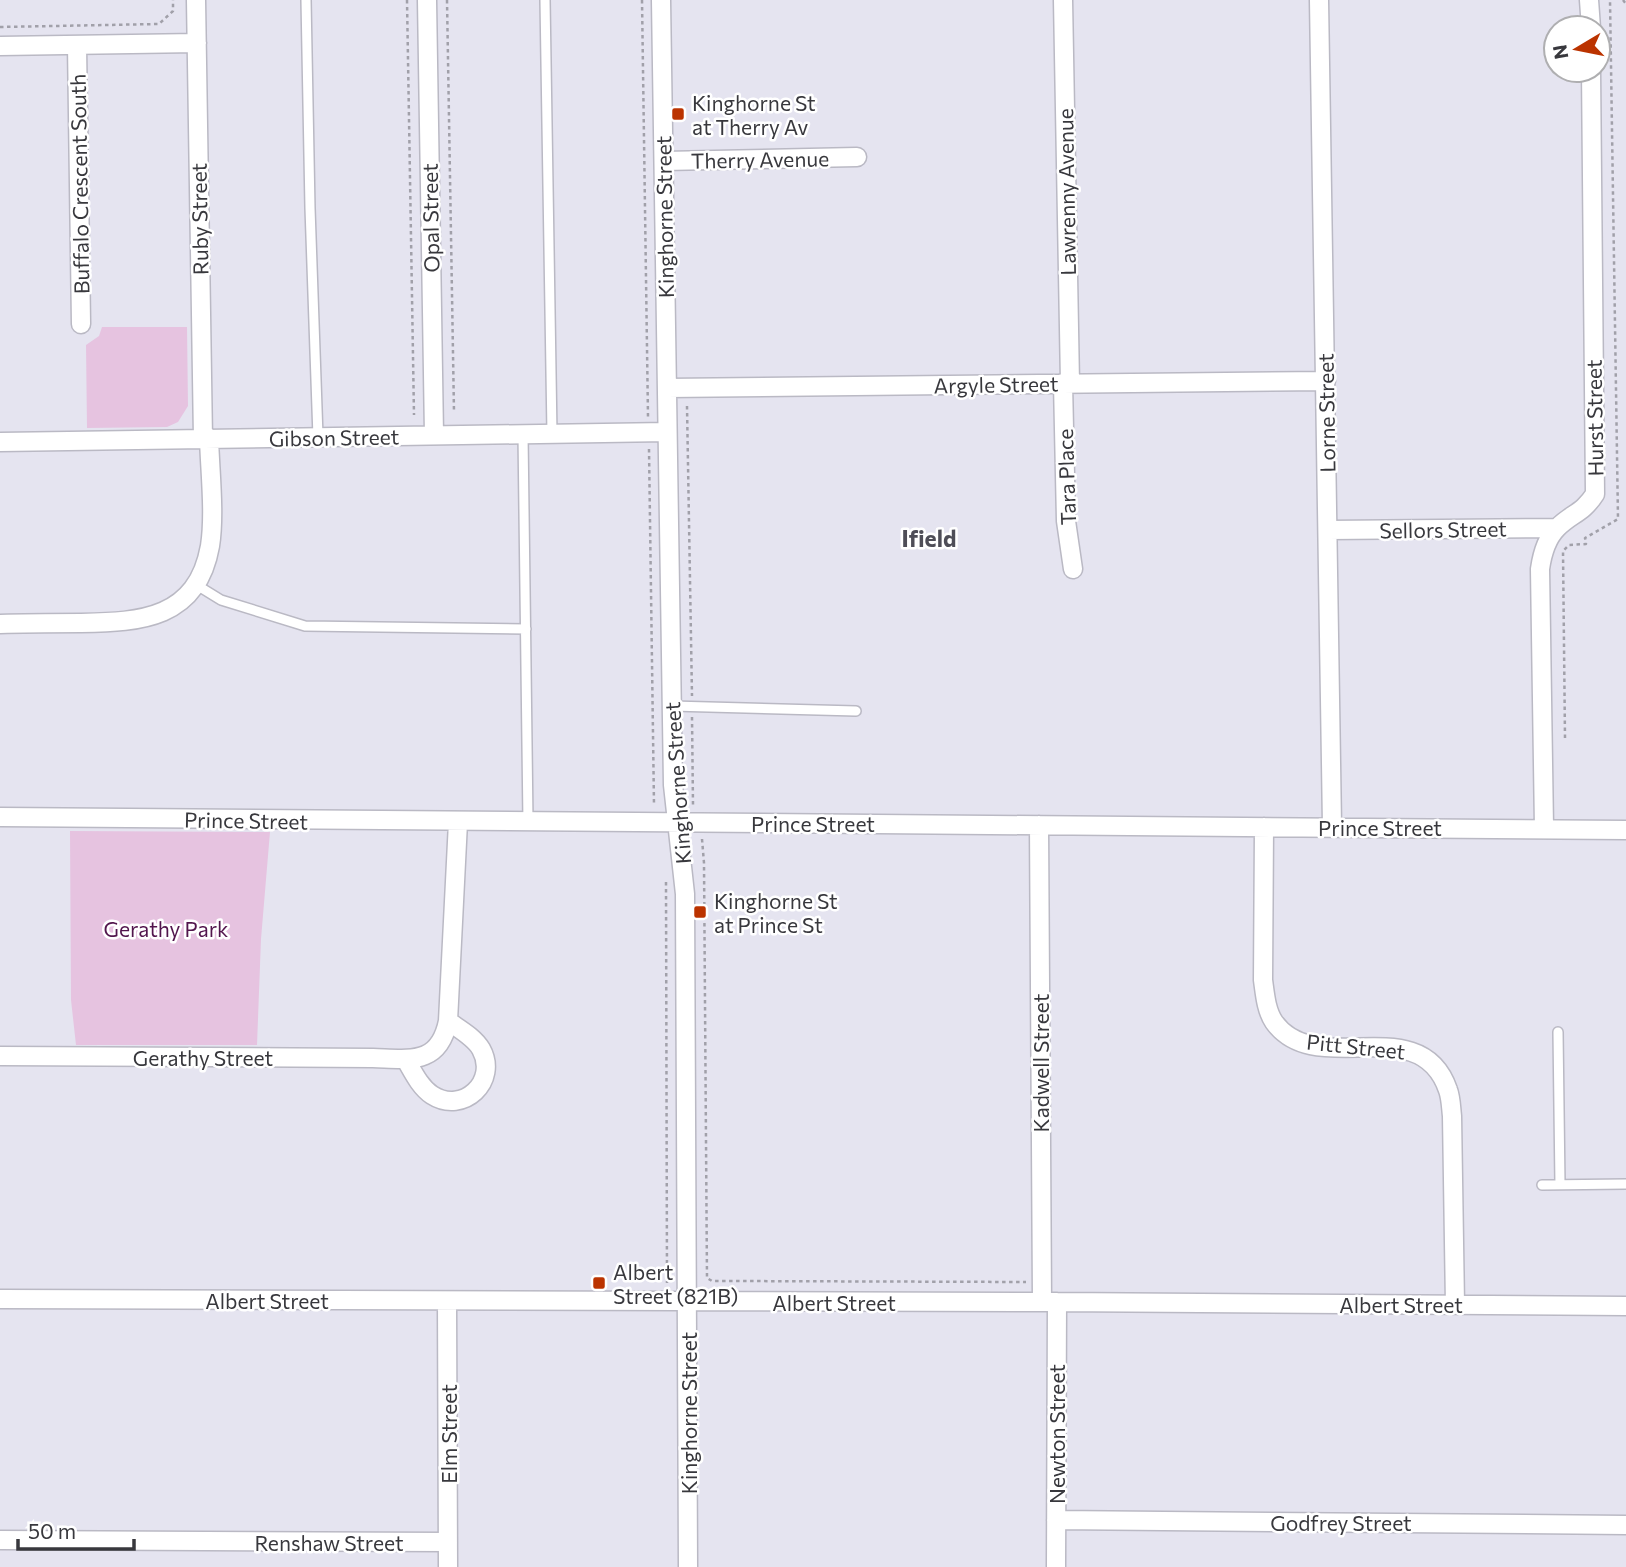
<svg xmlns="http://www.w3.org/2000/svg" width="1626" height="1567" font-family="Commissioner,sans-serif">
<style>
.green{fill:#e6c3e0}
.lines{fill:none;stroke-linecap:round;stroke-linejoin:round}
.lane-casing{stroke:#bab9c4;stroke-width:12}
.street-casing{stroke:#bab9c4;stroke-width:21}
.path{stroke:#a1a0a9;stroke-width:2.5;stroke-dasharray:3.5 3.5;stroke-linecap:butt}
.lane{stroke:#fff;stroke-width:9}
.street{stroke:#fff;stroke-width:18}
.poi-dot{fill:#b30;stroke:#fff;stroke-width:2.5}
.labels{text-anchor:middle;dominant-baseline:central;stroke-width:5;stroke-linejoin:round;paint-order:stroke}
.poi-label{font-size:21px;fill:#38383d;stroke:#fff;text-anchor:start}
.street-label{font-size:21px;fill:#38383d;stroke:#fff}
.park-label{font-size:21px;fill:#52154d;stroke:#fff}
.neighbourhood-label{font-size:23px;font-weight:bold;fill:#4e4d57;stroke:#fff}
</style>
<rect width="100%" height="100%" fill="#e5e4f0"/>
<!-- green -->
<path class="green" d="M 102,327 L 187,327 L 188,406 L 178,422 L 167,427 L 87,428 L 86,345 L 99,336 Z
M 70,831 L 270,832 L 261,939 L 257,1045 L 76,1045 L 71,1000 Z"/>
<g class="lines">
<defs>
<path id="lane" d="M 306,0 L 310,208 L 318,437
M 545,0 L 552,434
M 523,434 L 528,822
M 195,584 L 221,600 L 305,626 L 526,629
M 672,706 L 856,711
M 1558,1032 L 1560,1185
M 1542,1185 L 1626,1184"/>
<path id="street" d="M 196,0 L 203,439
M 427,0 L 434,435
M 661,0 L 673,785 L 685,894 L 688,1567
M 1063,0 L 1070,383
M 1319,0 L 1332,826
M 1589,0 L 1591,28
M 77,45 L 81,324
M 0,46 L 197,43
M 664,161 L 857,157
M 1063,383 L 1066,521 L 1073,569
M 667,388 L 1326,381
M 0,442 L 667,432
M 1328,530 L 1557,528
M 0,624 C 27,623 54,623 81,623 C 141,622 197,619 210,546 C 215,514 210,472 209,438
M 0,817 L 1626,830
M 1039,825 L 1042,1302
M 1264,827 L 1263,980 C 1265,994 1266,1010 1274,1022 C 1316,1081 1420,1008 1448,1090 C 1451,1098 1451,1108 1452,1116 L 1455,1305
M 1544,828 L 1540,569 C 1542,555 1547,538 1557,528 C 1572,513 1582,514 1595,494 L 1591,70
M 0,1056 L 373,1058 C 409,1059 439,1066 448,1021 L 458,822
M 406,1060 C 413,1072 420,1087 432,1095 C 463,1115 499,1081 481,1049 C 474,1037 459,1029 448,1021
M 0,1299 L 1057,1302 L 1626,1306
M 447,1301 L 448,1567
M 1056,1520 L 1626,1525
M 0,1540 L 448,1542
M 1056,1567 L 1057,1302"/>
</defs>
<!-- lane casing -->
<use href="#lane" class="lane-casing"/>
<!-- street casing -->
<use href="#street" class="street-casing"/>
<!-- path -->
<path class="path" d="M 407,0 L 414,415
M 447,0 L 454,412
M 642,0 L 648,417
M 1623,0 L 1626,4
M 0,27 L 159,24 L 173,11 L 173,0
M 687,406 L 692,696
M 649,449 L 654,805
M 692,717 L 693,805
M 1565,738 L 1563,551 L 1569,545 L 1586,544 L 1585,538 L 1618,519 L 1610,0
M 702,839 L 704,863 L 707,1278 L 712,1281 L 729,1281 L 1026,1282
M 666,882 L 667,1283"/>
<!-- lane -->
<use href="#lane" class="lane"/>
<!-- street -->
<use href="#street" class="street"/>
</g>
<!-- markers -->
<g class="poi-dot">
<rect x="671" y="107" width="14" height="14" rx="3.5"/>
<rect x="693" y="905" width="14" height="14" rx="3.5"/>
<rect x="592" y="1276" width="14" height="14" rx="3.5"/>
</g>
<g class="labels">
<!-- poi labels -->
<g class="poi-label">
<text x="692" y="102">Kinghorne St<tspan x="692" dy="24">at Therry Av</tspan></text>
<text x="714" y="900">Kinghorne St<tspan x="714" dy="24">at Prince St</tspan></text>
<text x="613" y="1271">Albert<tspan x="613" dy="24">Street (821B)</tspan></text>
</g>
<!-- street labels -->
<g class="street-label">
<text transform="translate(760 159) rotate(-1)">Therry Avenue</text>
<text transform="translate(79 184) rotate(-91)">Buffalo Crescent South</text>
<text transform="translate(1066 192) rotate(-91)">Lawrenny Avenue</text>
<text transform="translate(664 217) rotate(-91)">Kinghorne Street</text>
<text transform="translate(430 218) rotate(-91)">Opal Street</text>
<text transform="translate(199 219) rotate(-91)">Ruby Street</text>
<text transform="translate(996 384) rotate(-1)">Argyle Street</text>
<text transform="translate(1326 413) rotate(-91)">Lorne Street</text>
<text transform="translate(1594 418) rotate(-91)">Hurst Street</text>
<text transform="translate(334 437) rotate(-1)">Gibson Street</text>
<text transform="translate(1066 477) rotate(-92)">Tara Place</text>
<text transform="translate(1443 529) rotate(-1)">Sellors Street</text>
<text transform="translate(677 783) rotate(-94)">Kinghorne Street</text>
<text transform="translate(246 820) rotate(1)">Prince Street</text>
<text x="813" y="823">Prince Street</text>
<text x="1380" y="827">Prince Street</text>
<text transform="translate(1356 1046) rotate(6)">Pitt Street</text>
<text x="203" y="1057">Gerathy Street</text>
<text transform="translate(1040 1063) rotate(-90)">Kadwell Street</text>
<text x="267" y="1300">Albert Street</text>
<text x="834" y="1302">Albert Street</text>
<text x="1401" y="1304">Albert Street</text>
<text transform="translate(688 1413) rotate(-90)">Kinghorne Street</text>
<text transform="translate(448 1434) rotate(-90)">Elm Street</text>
<text transform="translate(1056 1434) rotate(-90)">Newton Street</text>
<text x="1341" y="1522">Godfrey Street</text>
<text x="329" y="1542">Renshaw Street</text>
</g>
<!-- park labels -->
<g class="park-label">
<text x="166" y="928">Gerathy Park</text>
</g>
<!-- neighbourhood labels -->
<g class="neighbourhood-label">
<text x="929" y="538">Ifield</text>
</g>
</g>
<!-- north arrow -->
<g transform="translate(1577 49) rotate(260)"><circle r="33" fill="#ffffff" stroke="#afafb1" stroke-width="2"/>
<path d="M0-5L12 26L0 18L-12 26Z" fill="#bb3300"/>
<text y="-10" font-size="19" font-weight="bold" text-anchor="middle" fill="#38383d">N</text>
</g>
<!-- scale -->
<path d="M18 1539v10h116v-10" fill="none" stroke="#38383d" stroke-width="3.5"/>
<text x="28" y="1539" font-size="21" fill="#38383d" stroke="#ffffff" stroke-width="5" paint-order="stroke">50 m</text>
</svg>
